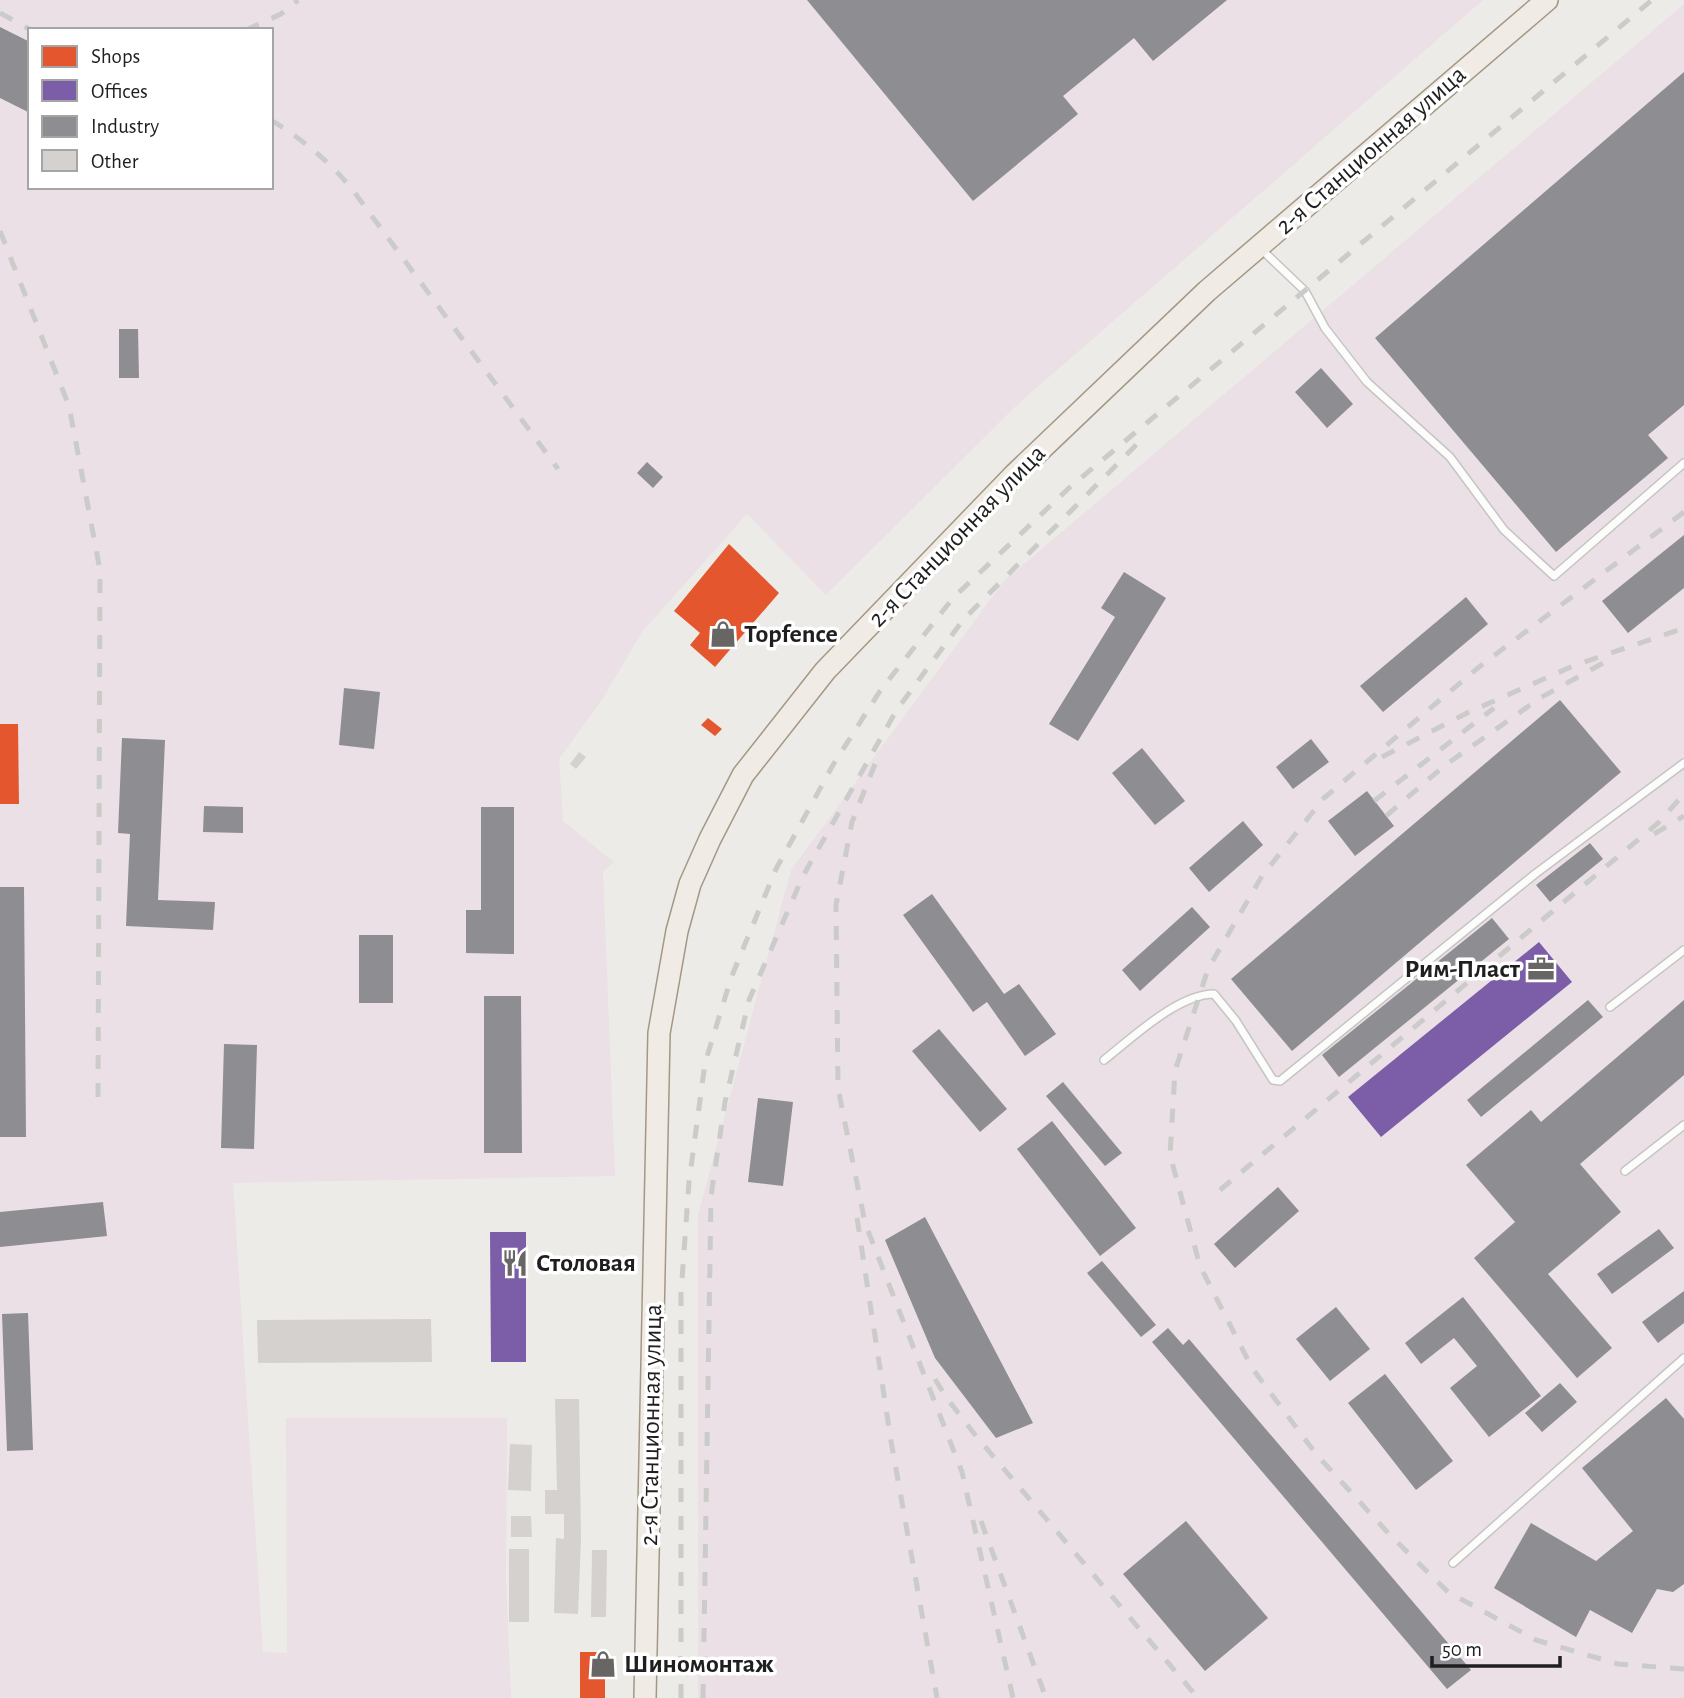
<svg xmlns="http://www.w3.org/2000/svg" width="1684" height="1698" font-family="'Alegreya Sans',sans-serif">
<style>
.industrial{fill:#eae0e6;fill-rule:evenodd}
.shops{fill:#e4572e}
.offices{fill:#7b5ea7}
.industry{fill:#8d8d92}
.building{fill:#d4d1ce}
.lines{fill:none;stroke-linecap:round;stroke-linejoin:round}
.service-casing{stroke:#c6c5c3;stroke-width:10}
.primary-casing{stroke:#a39884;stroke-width:24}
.service{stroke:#fcfcfb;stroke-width:7}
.primary{stroke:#f0ebe5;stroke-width:21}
.rail{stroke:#cbcbca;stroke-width:5;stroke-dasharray:14 14;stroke-linecap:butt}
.labels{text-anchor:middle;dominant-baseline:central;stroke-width:7;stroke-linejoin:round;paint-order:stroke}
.street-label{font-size:26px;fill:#1f1f1f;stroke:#fff}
.poi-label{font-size:26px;font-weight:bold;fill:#1f1f1f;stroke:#fff;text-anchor:start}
</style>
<rect width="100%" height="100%" fill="#edebe7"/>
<!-- industrial -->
<path class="industrial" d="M 0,0 L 1483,0 L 1019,403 L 826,595 L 747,514 L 642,632 L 603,698 L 559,759 L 563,821 L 614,862 L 603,872 L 615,1176 L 233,1183 L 263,1652 L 287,1653 L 286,1418 L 507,1418 L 506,1580 L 511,1698 L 0,1698 ZM 30,30 L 271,30 L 271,187 L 30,187 Z
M 1684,4 L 1684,1698 L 698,1698 L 698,1215 L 791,870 L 1004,581 Z"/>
<!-- shops -->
<path class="shops" d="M 729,544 L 779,593 L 715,667 L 690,645 L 700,633 L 674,611 Z
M 708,718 L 722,729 L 715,736 L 701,725 Z
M 0,724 L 18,724 L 19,804 L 0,804 Z
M 580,1652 L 605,1652 L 605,1698 L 580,1698 Z"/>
<!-- offices -->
<path class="offices" d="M 1539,942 L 1572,982 L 1381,1137 L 1348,1097 Z
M 490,1232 L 526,1232 L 526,1362 L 491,1362 Z"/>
<!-- industry -->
<path class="industry" d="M 807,0 L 1227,0 L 1153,61 L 1134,38 L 1063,96 L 1078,114 L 973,201 Z
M 0,27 L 30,42 L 30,113 L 0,98 Z
M 1684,72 L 1684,405 L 1648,435 L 1668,458 L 1556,552 L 1375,338 Z
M 119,329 L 138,329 L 139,378 L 119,378 Z
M 1321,368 L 1353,404 L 1327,428 L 1295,392 Z
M 647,462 L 663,477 L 653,488 L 637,473 Z
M 1684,535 L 1684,588 L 1628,633 L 1602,601 Z
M 1124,572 L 1166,598 L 1078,741 L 1049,724 L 1115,617 L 1101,608 Z
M 1466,597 L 1488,624 L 1383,712 L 1360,686 Z
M 344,688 L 380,692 L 374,749 L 339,745 Z
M 1560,700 L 1621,772 L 1292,1051 L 1231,979 Z
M 122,738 L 165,740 L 158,900 L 215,902 L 213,930 L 126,926 L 130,834 L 118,833 Z
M 1311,739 L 1329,762 L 1293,789 L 1276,767 Z
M 1142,748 L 1185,801 L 1155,825 L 1112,773 Z
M 1367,791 L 1394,826 L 1355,856 L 1328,821 Z
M 204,806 L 243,807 L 243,833 L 203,832 Z
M 481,807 L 514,807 L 514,954 L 466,953 L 466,910 L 481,910 Z
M 1243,821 L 1263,845 L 1209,892 L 1189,868 Z
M 1590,843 L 1603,859 L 1550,902 L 1536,885 Z
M 0,887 L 24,887 L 26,1137 L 0,1137 Z
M 932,894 L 1004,994 L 1019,984 L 1056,1034 L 1025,1056 L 987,1002 L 973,1012 L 903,915 Z
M 1192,907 L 1210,927 L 1140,991 L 1122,970 Z
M 1492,918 L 1509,939 L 1339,1077 L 1322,1055 Z
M 359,935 L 393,935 L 393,1003 L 359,1003 Z
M 484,996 L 521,996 L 522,1153 L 484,1153 Z
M 1588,1000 L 1603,1017 L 1481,1117 L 1467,1100 Z
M 1684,1000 L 1684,1075 L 1580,1164 L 1621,1212 L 1548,1274 L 1612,1348 L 1577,1378 L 1474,1258 L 1515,1222 L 1466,1165 L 1531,1110 L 1541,1122 Z
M 939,1029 L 1007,1109 L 980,1132 L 912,1051 Z
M 224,1044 L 257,1045 L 254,1149 L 221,1148 Z
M 1063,1082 L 1122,1153 L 1105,1166 L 1046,1096 Z
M 758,1098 L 793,1102 L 783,1186 L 748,1182 Z
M 1052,1121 L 1136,1228 L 1100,1256 L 1017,1149 Z
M 1278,1187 L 1299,1211 L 1235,1268 L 1214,1244 Z
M 103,1202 L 107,1236 L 0,1247 L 0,1212 Z
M 925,1217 L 1033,1423 L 996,1438 L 935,1358 L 885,1240 Z
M 1659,1229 L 1674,1248 L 1612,1294 L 1597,1274 Z
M 1102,1261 L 1156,1325 L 1141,1337 L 1087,1273 Z
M 1684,1291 L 1684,1323 L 1658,1343 L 1642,1322 Z
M 1463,1297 L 1541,1396 L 1489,1437 L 1450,1388 L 1477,1366 L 1454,1338 L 1421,1364 L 1405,1343 Z
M 1336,1307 L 1370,1349 L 1330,1381 L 1296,1339 Z
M 28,1313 L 33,1450 L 7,1451 L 2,1314 Z
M 1168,1328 L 1183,1345 L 1189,1339 L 1471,1670 L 1447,1689 L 1152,1342 Z
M 1385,1374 L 1453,1461 L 1416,1490 L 1348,1403 Z
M 1560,1383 L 1577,1402 L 1542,1432 L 1525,1413 Z
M 1666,1398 L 1684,1419 L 1684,1584 L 1673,1592 L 1657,1589 L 1632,1633 L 1590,1610 L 1576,1637 L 1494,1588 L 1531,1523 L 1596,1561 L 1633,1531 L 1582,1468 Z
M 1186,1521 L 1268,1618 L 1205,1671 L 1123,1574 Z"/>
<!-- building -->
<path class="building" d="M 579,752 L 586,757 L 576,769 L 570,764 Z
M 431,1319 L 432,1362 L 258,1363 L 257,1320 Z
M 555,1399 L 579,1399 L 581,1539 L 578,1614 L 554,1613 L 556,1538 L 564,1539 L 564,1514 L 545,1514 L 545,1490 L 557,1490 Z
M 510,1444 L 532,1445 L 531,1491 L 508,1490 Z
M 511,1516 L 531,1516 L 532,1537 L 511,1537 Z
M 509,1549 L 529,1549 L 529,1622 L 509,1622 Z
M 592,1550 L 607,1550 L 606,1617 L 591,1617 Z"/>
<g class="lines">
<defs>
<path id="service" d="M 1260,248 L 1305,291 L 1325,328 L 1367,382 L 1450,457 L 1504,530 L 1554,576 L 1684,463
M 1610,1007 L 1684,950
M 1104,1060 C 1132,1038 1178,994 1214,994 L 1236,1021 L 1273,1080 L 1280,1081 L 1535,874 L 1684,763
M 1625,1171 L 1684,1125
M 1453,1563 L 1684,1358"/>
<path id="primary" d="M 645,1698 L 659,1033 L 677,931 L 690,884 L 710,839 L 743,775 L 825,671 L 1014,475 L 1207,291 L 1547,0"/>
</defs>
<!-- service casing -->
<use href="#service" class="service-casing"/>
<!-- primary casing -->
<use href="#primary" class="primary-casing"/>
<!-- service -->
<use href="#service" class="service"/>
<!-- primary -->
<use href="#primary" class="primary"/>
<!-- rail -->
<path class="rail" d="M 0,13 L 31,30
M 246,30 L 281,14 L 298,0
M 271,120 C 304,141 327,159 352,189 L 558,469
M 0,231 L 69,406 L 100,570 L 98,1100
M 1684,512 L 1479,667 L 1324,798 L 1262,876 L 1208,969 L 1175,1071 L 1170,1155 L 1200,1266 L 1252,1368 L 1316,1454 L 1390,1535 L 1448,1592 L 1536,1640 L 1618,1664 L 1684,1669
M 1382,757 L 1467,713 L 1573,666 L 1684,628
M 875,764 L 852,822 L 836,905 L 838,1088 L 865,1223 L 962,1472 L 1013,1698
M 1374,801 L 1494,708
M 1386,816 L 1444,766 L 1540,698 L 1605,662
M 1654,834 L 1684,816
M 1220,1190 L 1658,823 L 1684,794
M 857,1218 L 891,1441 L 937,1698
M 935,1379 L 946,1397 L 976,1436 L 1198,1698
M 981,1521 L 1046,1698
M 681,1698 L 681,1293 L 689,1182 L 705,1063 L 731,978 L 776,869 L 833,765 L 880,691 L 953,598 L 1069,488 L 1652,0
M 703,1698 L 711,1196 L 725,1102 L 749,1000 L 803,876 L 896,711 L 963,620 L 1145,436"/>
</g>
<!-- icons -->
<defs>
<symbol id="shop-bare" viewBox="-9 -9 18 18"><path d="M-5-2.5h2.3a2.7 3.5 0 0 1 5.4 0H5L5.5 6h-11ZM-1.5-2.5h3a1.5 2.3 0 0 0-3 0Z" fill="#676665" stroke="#fff" stroke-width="2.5" paint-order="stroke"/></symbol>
<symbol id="office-bare" viewBox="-9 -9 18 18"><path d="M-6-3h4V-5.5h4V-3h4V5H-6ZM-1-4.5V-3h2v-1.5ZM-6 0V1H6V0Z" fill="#676665" stroke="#fff" stroke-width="2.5" paint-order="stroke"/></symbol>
<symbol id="restaurant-bare" viewBox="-9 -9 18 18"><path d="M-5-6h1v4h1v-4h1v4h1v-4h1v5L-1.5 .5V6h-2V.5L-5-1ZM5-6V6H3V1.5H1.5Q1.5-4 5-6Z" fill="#676665" stroke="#fff" stroke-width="2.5" paint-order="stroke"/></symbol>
</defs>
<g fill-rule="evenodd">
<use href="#shop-bare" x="704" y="615" width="38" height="38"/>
<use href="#office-bare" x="1522" y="950" width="38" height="38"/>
<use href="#restaurant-bare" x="496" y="1244" width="38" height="38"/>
<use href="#shop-bare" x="584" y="1645" width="38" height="38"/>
</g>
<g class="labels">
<!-- street labels -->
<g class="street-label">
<text transform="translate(1371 150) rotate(-41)">2-я Станционная улица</text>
<text transform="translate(957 536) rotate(-46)">2-я Станционная улица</text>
<text transform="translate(651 1425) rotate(-89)">2-я Станционная улица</text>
</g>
<!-- poi labels -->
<g class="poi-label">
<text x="744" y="634">Topfence</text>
<text x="1520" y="969" text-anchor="end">Рим-Пласт</text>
<text x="536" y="1263">Столовая</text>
<text x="624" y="1664">Шиномонтаж</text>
</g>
</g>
<!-- legend -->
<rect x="28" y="28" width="245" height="161" fill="#ffffff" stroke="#a5a5a5" stroke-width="2"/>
<rect x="42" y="46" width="35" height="21" fill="#e4572e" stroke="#a5a5a5" stroke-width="2"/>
<text x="91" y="63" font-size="21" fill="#1f1f1f">Shops</text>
<rect x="42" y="80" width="35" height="21" fill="#7b5ea7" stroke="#a5a5a5" stroke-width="2"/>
<text x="91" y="98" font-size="21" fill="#1f1f1f">Offices</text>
<rect x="42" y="116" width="35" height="21" fill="#8d8d92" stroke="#a5a5a5" stroke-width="2"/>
<text x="91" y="133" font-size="21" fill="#1f1f1f">Industry</text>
<rect x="42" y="150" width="35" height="21" fill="#d4d1ce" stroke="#a5a5a5" stroke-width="2"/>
<text x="91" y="168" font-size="21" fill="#1f1f1f">Other</text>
<!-- scale -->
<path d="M1432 1656v10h128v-10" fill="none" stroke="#1f1f1f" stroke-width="3.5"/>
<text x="1442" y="1656" font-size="21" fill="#1f1f1f" stroke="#ffffff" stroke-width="5" paint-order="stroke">50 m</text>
</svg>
